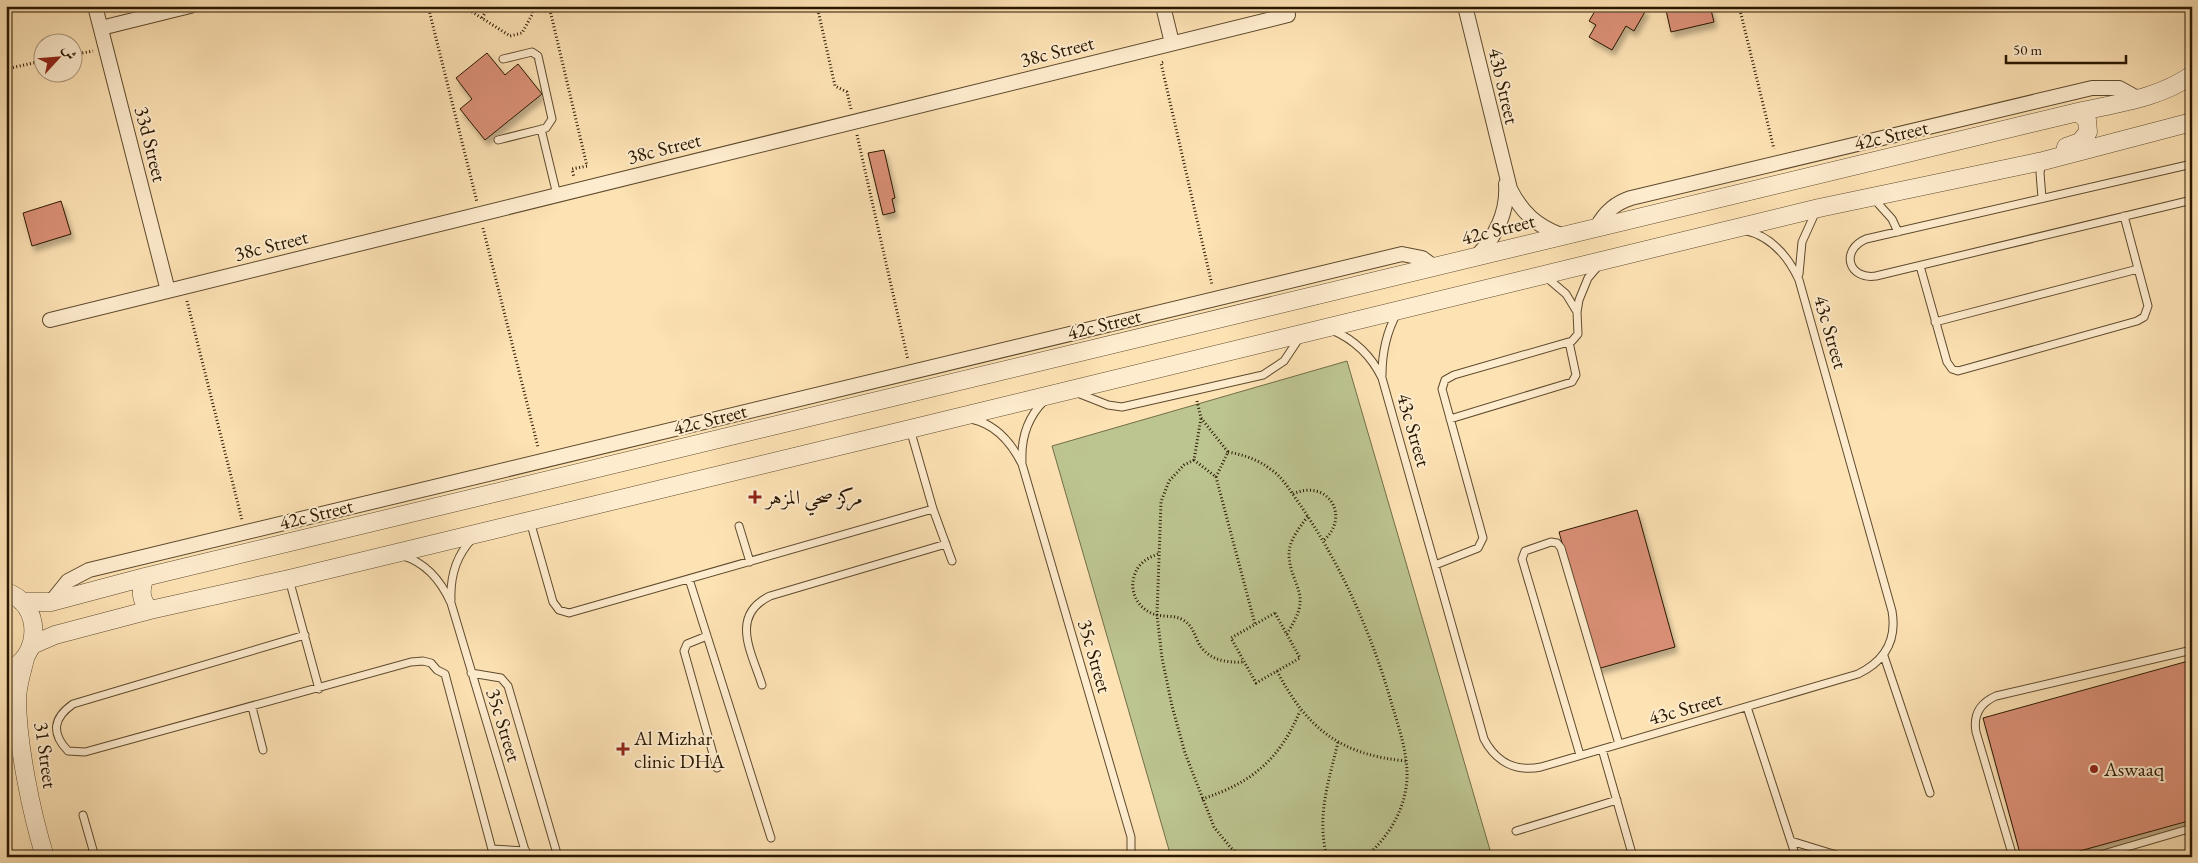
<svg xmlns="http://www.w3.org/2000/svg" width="2198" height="863" font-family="'EB Garamond',Amiri,serif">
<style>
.green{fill:#bcc490;stroke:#726e48}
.building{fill:#db9077;stroke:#291700;filter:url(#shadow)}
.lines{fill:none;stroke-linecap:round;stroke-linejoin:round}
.service-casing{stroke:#5e4a2d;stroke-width:9}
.minor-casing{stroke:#5e4a2d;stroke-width:16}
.tertiary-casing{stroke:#5e4a2d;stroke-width:19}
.path{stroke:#291700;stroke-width:3;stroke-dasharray:1 2.5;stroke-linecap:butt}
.service{stroke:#feecce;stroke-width:7}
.minor{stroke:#feecce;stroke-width:14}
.tertiary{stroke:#feecce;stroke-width:18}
.poi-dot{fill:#8f2418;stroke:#feecce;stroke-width:2}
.labels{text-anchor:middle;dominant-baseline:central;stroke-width:4;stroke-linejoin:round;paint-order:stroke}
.street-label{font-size:20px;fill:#291700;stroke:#feecce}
.poi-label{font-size:20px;fill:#291700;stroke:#feecce;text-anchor:start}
</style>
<defs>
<filter id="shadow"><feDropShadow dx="3" dy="5.5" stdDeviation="2.5" flood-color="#0004"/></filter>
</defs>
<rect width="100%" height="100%" fill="#fde2b4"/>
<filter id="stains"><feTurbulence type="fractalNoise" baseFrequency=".004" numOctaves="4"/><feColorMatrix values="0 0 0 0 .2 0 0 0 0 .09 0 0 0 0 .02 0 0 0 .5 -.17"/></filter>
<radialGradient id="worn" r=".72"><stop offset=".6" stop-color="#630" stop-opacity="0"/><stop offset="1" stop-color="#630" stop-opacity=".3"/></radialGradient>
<!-- green -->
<path class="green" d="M 1347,361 L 1492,857 L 1171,857 L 1052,446 Z"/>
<!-- building -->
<path class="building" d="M 1598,6 L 1639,6 L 1646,10 L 1634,31 L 1626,26 L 1612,50 L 1589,37 L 1596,25 L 1589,21 Z
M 1665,6 L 1710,6 L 1714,22 L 1671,32 Z
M 487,53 L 505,75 L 518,64 L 542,94 L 485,140 L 460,109 L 472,99 L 456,78 Z
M 884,150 L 895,198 L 892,199 L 895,212 L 883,215 L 868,153 Z
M 61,201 L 71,234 L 32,246 L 23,213 Z
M 1637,510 L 1675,647 L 1597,669 L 1559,532 Z
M 2192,660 L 2192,820 L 2058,857 L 2021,857 L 1983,718 Z"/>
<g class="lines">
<defs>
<path id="service" d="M 541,129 L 557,195
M 498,140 L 546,128 L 552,119 L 538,56 L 532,52 L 503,59
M 2042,161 L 2040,173 L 2042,198
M 2192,164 L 1866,239 C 1840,250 1848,280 1876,276 L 2192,200
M 1874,199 L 1892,219 L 1898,232
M 1920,266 L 1947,362 L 1952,369 L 1958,371 L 2137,321 L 2144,317 L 2148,306 L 2124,216
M 1799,274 L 1802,242 L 1816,211
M 1545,276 L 1566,294 L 1577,312
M 1935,322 L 2138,269
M 1332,330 C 1355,340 1371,355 1382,378 L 1484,739 C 1496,762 1516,772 1541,767 L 1858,674 C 1885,661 1897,640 1892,611 L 1799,280 C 1788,256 1771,236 1744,230
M 1382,375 C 1382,353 1386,333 1397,313
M 1075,392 L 1108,405 L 1122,407 L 1263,375 L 1284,361 L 1300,337
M 971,419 C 996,424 1011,442 1022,464 L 1131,837 L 1131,857
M 1450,419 L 1572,382 L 1576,375 L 1569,342
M 910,429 L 933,509 L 952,561
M 1022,461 C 1021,438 1028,417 1044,401
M 530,521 L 553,602 L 559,610 L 569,613 L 933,509
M 739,526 L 750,562
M 403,556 C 427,563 441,581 451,603 L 527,857
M 1435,565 L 1478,548 L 1483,538 L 1442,389 L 1445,380 L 1454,375 L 1572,341 L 1578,334 L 1577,312 L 1579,300 L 1588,278 L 1599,265
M 289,579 L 319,689
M 689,579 L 771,838
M 451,600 C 450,576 456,556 472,539
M 305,635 L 73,704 C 53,718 51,733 68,751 L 85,752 L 411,662 L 423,661 L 431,663 L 437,670 L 445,674 L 494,857
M 707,636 L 687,644 L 684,651 L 717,768
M 1884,656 L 1930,793
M 471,673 L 501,678 L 508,686 L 558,857
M 762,685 C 752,653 729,616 770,596 L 946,544
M 252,707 L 263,750
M 1747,707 L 1796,857
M 1602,749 L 1633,857
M 1580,755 L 1522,559 L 1525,551 L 1551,542 L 1557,543 L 1561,548 L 1619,744
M 83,815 L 95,857
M 1516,831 L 1617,800
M 1791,841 L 1843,857
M 492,849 L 526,851
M 2013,857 L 1976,732 C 1973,715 1980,703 1996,696 L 2192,650
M 2093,857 L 2192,828"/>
<path id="minor" d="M 95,6 L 168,291
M 1163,6 L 1172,43
M 1465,6 L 1510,189 C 1522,213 1537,226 1561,235
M 101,28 L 190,6
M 1597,227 C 1605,212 1615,203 1631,198 L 2092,88 L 2119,88 L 2139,99
M 1477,256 C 1496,236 1508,212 1506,184
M 50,320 L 1288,15
M 51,602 L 68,581 L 89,570 L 1402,254 L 1422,258 L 1433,266"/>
<path id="tertiary" d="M 2066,147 L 2080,142 L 2088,132 L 2087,120 L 2078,112
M 145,577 C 140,590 140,600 150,610
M 6,592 C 43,603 42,659 6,671
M 22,602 L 51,602 L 145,577 L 2078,112 C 2118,103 2157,99 2192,75
M 32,645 L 55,635 L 150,610 L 289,579 L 910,429 L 1819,208 L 2043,161 L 2192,122
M 25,659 C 22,671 18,684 17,697 C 17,743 31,812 45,857"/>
</defs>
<!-- service casing -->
<use href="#service" class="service-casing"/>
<!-- minor casing -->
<use href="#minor" class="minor-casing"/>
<!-- tertiary casing -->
<use href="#tertiary" class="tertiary-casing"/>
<!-- path -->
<path class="path" d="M 428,6 L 477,202
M 463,6 L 510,36 L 522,33 L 533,13 L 530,6
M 549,6 L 587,166 L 572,169 L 574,177
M 817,6 L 835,86 L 847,92 L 851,109
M 1739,6 L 1774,149
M 482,18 L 489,6
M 72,55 L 93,51
M 1163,62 L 1161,63 L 1212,285
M 6,69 L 42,61
M 857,135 L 908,360
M 483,228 L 538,447
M 187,301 L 242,520
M 1197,401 L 1201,418 L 1228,452 L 1216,477 L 1194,460 L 1201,418
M 1228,452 C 1245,455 1259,460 1273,471 C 1285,480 1292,494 1301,506 C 1342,567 1372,634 1392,705 C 1399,728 1408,754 1407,779 C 1405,810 1389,836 1366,857
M 1194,460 L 1184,465 L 1169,481 L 1161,502 L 1157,615 L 1162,658 L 1172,706 L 1185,753 L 1214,827 L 1231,848 L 1242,857
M 1216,477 L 1255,624
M 1293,494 C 1327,478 1352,516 1323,541
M 1158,554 C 1147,558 1137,564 1134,577 C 1129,594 1140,611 1157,615 C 1166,617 1175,615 1183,620 C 1192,625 1194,633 1198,642 C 1207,660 1226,663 1244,662
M 1275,613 L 1300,658 L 1256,683 L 1231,638 Z
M 1287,634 C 1292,625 1300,613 1300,602 C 1301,594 1297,587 1295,580 C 1283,550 1290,540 1308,516
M 1277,671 C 1307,729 1341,755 1406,761
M 1202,799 C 1252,783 1280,759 1300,711
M 1327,857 C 1316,816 1329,781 1338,742"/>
<!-- service -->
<use href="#service" class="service"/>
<!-- minor -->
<use href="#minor" class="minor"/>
<!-- tertiary -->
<use href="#tertiary" class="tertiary"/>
</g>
<!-- markers -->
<g class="poi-dot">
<path d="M752.5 489.5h5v5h5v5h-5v5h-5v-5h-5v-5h5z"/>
<path d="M620.5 741.5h5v5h5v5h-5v5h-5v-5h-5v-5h5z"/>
<circle cx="2094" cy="769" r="5"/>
</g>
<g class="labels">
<!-- street labels -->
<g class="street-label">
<text transform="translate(1057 51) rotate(-14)">38c Street</text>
<text transform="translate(1504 86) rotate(77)">43b Street</text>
<text transform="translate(1891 135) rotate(-13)">42c Street</text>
<text transform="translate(151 144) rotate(76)">33d Street</text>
<text transform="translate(664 148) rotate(-14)">38c Street</text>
<text transform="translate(1498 229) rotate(-14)">42c Street</text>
<text transform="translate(271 245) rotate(-14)">38c Street</text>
<text transform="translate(1104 324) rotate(-14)">42c Street</text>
<text transform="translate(1831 332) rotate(74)">43c Street</text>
<text transform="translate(710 419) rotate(-14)">42c Street</text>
<text transform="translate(1414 430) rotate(74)">43c Street</text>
<text transform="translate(316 514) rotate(-14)">42c Street</text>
<text transform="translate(1095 656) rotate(74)">35c Street</text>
<text transform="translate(1685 708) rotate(-16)">43c Street</text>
<text transform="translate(504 725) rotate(73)">35c Street</text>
<text transform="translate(46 755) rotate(82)">31 Street</text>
</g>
<!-- poi labels -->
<g class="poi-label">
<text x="766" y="497">مركز صحي المزهر</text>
<text x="634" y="738">Al Mizhar<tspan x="634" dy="23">clinic DHA</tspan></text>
<text x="2104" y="769">Aswaaq</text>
</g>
</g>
<!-- margin -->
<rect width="2198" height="863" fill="none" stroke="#fde2b4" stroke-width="25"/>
<rect x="8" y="8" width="2183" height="848" fill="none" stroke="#291700" stroke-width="2.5"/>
<rect x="12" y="12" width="2173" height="838" fill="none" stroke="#291700"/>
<!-- north arrow -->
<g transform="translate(58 58) rotate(64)"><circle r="24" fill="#feecce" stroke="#a9977c"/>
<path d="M0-4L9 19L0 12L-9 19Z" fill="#8f2418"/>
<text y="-8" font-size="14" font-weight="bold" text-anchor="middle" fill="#291700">ش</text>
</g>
<!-- scale -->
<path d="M2006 55v8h120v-8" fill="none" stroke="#291700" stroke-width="2.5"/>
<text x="2013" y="55" font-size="15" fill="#291700" stroke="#feecce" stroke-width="4" paint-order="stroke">50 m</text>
<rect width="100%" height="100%" filter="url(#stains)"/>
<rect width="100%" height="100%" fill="url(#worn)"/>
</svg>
